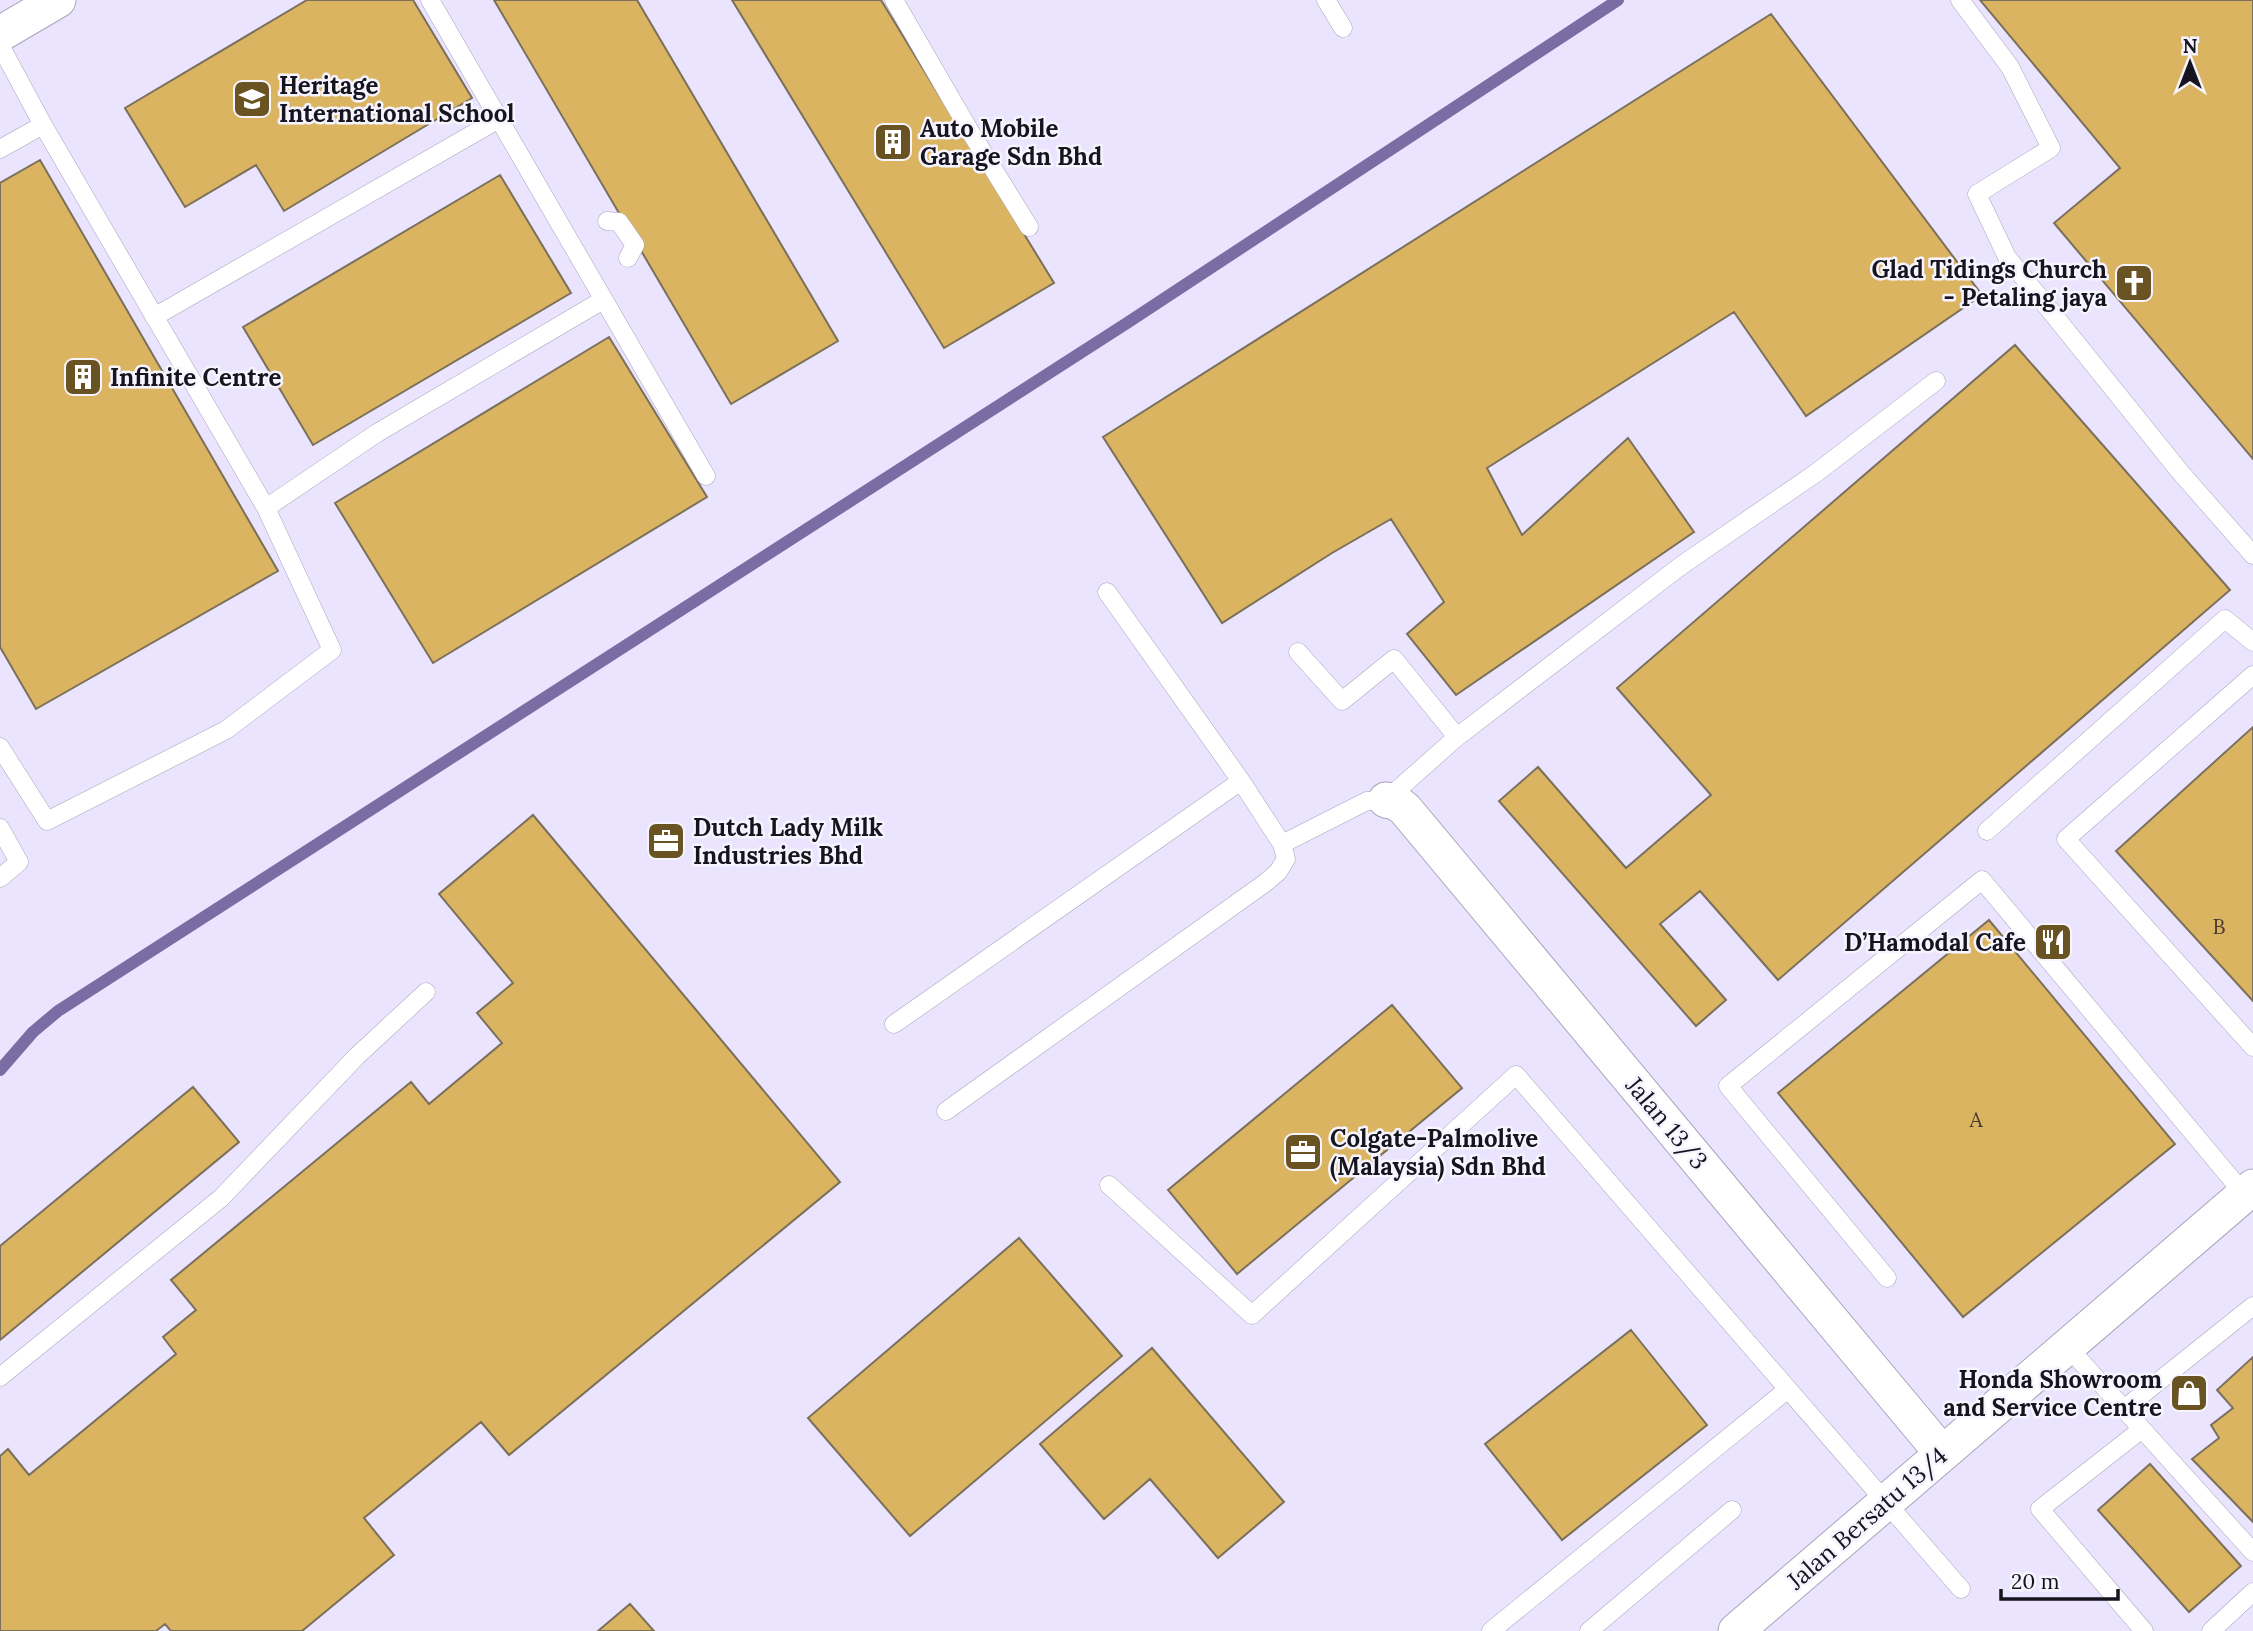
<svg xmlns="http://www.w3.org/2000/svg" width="2253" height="1631" font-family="Lora,serif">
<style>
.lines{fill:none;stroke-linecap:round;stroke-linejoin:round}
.stream{stroke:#7b6ca4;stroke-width:12}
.building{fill:#dbb461;stroke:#7b705b;stroke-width:2}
.service-casing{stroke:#a9a4bc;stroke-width:19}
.minor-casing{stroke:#a9a4bc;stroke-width:37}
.service{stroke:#fff;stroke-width:18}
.minor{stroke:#fff;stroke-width:35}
.labels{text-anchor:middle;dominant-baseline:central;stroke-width:5;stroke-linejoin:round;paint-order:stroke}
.number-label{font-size:21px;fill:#473c2e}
.poi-label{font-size:24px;font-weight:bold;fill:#16141d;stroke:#f6f4fe;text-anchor:start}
.street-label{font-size:24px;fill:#16141d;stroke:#f6f4fe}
</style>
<rect width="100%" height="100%" fill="#eae4fe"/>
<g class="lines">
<!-- stream -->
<path class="stream" d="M 0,1070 L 33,1032 L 58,1011 L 1127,323 L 1618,0"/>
</g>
<!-- building -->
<path class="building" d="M 307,0 L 413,0 L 472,98 L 284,211 L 256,165 L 185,207 L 125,108 Z
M 494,0 L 637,0 L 838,341 L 731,404 Z
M 732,0 L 881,0 L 1054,283 L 944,348 Z
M 1980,0 L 2253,0 L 2253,459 L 2054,223 L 2120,168 Z
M 1771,14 L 1982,295 L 1806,416 L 1734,312 L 1487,468 L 1522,535 L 1628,438 L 1694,532 L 1456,695 L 1407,634 L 1444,602 L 1391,519 L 1332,553 L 1222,623 L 1103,437 Z
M 40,160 L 278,571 L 36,709 L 0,647 L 0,183 Z
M 500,175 L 571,293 L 313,445 L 243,327 Z
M 609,337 L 707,497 L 433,663 L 335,503 Z
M 2015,345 L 2230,590 L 1778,980 L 1700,891 L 1660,924 L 1726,1000 L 1696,1026 L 1499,801 L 1538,767 L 1626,868 L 1711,795 L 1617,688 Z
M 2253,727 L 2253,1001 L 2116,851 Z
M 533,815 L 840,1182 L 509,1455 L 481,1422 L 364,1518 L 394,1555 L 302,1631 L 171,1631 L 165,1624 L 156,1631 L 0,1631 L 0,1456 L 8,1449 L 29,1475 L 176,1354 L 163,1337 L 196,1310 L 171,1280 L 411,1082 L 429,1104 L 502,1043 L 477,1013 L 513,983 L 439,894 Z
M 1989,920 L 2175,1144 L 1963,1317 L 1778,1093 Z
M 1392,1005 L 1462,1088 L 1237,1274 L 1168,1190 Z
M 193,1087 L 239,1142 L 0,1340 L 0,1246 Z
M 1019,1238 L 1122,1356 L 910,1536 L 808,1418 Z
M 1631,1330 L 1707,1425 L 1562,1540 L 1485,1444 Z
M 1152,1348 L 1284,1502 L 1218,1558 L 1150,1479 L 1104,1519 L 1040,1444 Z
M 2253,1357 L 2253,1522 L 2192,1459 L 2219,1438 L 2211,1425 L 2233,1408 L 2217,1390 Z
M 2150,1464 L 2241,1566 L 2189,1612 L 2098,1510 Z
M 630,1604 L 654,1631 L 598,1631 Z"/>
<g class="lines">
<defs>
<path id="service" d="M 430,0 L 706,476
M 894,0 L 971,133 L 1029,227
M 1326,0 L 1343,28
M 1960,0 L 2010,67 L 2051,148 L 1977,194 L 2007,257 L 2181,473 L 2253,555
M 0,45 L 43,125 L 266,508 L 332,650 L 226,730 L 47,821 L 0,747
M 0,149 L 43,125
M 607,221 L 619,222 L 635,245 L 628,258
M 154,317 L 499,119
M 266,508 L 377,433 L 603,300
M 1298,652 L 1342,701 L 1394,659 L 1457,737 L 1682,565 L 1816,473 L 1936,381
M 2253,675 L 2066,839 L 2253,1047
M 0,828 L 19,862 L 0,878
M 1987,831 L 2225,619 L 2253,642
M 1282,844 L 1367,801 L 1386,800 L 1457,737
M 894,1024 L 1241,781
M 946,1111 L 1265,883 L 1278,872 L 1286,859 L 1282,844 L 1241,781 L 1107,592
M 1109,1185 L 1252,1315 L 1516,1075 L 1961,1589
M 1887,1278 L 1728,1086 L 1982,880 L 2244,1194
M 2067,1346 L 2253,1552
M 0,1377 L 221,1198 L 357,1056 L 426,992
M 2124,1409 L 2253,1306
M 2142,1429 L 2040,1509 L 2144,1631
M 1491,1631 L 1788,1389
M 1589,1631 L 1732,1510
M 2211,1631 L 2253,1592"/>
<path id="minor" d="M 0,34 L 58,0
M 1386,800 L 1396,802 L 1405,809 L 1942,1453
M 1736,1631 L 2253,1187"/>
</defs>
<!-- service casing -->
<use href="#service" class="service-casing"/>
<!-- minor casing -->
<use href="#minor" class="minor-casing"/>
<!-- service -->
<use href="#service" class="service"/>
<!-- minor -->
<use href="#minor" class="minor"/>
</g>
<!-- icons -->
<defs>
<symbol id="school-square" viewBox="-11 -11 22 22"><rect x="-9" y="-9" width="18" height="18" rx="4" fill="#6a5323" stroke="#f6f4fe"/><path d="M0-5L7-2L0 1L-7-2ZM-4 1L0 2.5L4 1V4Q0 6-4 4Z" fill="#fff"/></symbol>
<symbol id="building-square" viewBox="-11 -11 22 22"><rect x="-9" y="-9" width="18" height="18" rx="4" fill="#6a5323" stroke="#f6f4fe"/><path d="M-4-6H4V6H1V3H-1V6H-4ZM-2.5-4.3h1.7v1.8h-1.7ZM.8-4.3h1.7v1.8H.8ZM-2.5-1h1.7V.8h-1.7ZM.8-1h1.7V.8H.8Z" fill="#fff"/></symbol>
<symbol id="church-square" viewBox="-11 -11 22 22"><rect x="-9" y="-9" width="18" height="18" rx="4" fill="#6a5323" stroke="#f6f4fe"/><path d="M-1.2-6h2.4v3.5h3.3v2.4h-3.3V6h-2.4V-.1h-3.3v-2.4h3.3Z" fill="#fff"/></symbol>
<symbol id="office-square" viewBox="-11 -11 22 22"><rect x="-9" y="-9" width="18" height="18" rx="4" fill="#6a5323" stroke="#f6f4fe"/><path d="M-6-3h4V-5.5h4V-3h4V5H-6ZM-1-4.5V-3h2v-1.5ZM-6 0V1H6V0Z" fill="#fff"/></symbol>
<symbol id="restaurant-square" viewBox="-11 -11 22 22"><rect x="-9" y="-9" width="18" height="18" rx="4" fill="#6a5323" stroke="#f6f4fe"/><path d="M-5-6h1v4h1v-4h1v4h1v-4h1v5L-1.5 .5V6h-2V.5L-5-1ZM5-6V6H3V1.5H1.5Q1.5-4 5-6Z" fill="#fff"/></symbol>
<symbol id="shop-square" viewBox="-11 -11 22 22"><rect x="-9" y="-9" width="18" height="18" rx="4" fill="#6a5323" stroke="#f6f4fe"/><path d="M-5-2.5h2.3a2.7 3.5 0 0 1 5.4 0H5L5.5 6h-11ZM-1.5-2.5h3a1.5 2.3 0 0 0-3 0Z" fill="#fff"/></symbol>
</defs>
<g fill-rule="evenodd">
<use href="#school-square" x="230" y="77" width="44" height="44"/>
<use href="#building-square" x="871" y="120" width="44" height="44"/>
<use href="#church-square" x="2112" y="261" width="44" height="44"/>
<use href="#building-square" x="61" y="355" width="44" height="44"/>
<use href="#office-square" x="644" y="819" width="44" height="44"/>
<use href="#restaurant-square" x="2031" y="920" width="44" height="44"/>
<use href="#office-square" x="1281" y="1130" width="44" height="44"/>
<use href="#shop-square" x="2167" y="1371" width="44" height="44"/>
</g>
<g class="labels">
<!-- number labels -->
<g class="number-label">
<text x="2219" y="926">B</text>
<text x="1976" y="1119">A</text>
</g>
<!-- poi labels -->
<g class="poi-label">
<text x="279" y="85">Heritage<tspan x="279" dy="28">International School</tspan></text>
<text x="920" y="128">Auto Mobile<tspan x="920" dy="28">Garage Sdn Bhd</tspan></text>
<text x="2107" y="269" text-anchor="end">Glad Tidings Church<tspan x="2107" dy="28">- Petaling jaya</tspan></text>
<text x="110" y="377">Infinite Centre</text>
<text x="693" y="827">Dutch Lady Milk<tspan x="693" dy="28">Industries Bhd</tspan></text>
<text x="2026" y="942" text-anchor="end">D’Hamodal Cafe</text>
<text x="1330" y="1138">Colgate-Palmolive<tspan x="1330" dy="28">(Malaysia) Sdn Bhd</tspan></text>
<text x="2162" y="1379" text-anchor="end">Honda Showroom<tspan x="2162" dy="28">and Service Centre</tspan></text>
</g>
<!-- street labels -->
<g class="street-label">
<text transform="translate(1667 1123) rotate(50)">Jalan 13/3</text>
<text transform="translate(1867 1518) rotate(-41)">Jalan Bersatu 13/4</text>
</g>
</g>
<!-- north arrow -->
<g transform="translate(2190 63)" stroke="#f6f4fe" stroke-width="5" paint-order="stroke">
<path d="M0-5L12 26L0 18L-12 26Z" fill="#16141d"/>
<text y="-10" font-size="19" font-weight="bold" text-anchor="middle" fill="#16141d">N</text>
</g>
<!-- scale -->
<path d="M2001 1589v10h117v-10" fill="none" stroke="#16141d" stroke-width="3.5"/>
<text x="2011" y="1589" font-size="21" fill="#16141d" stroke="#f6f4fe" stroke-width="5" paint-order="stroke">20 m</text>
</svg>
